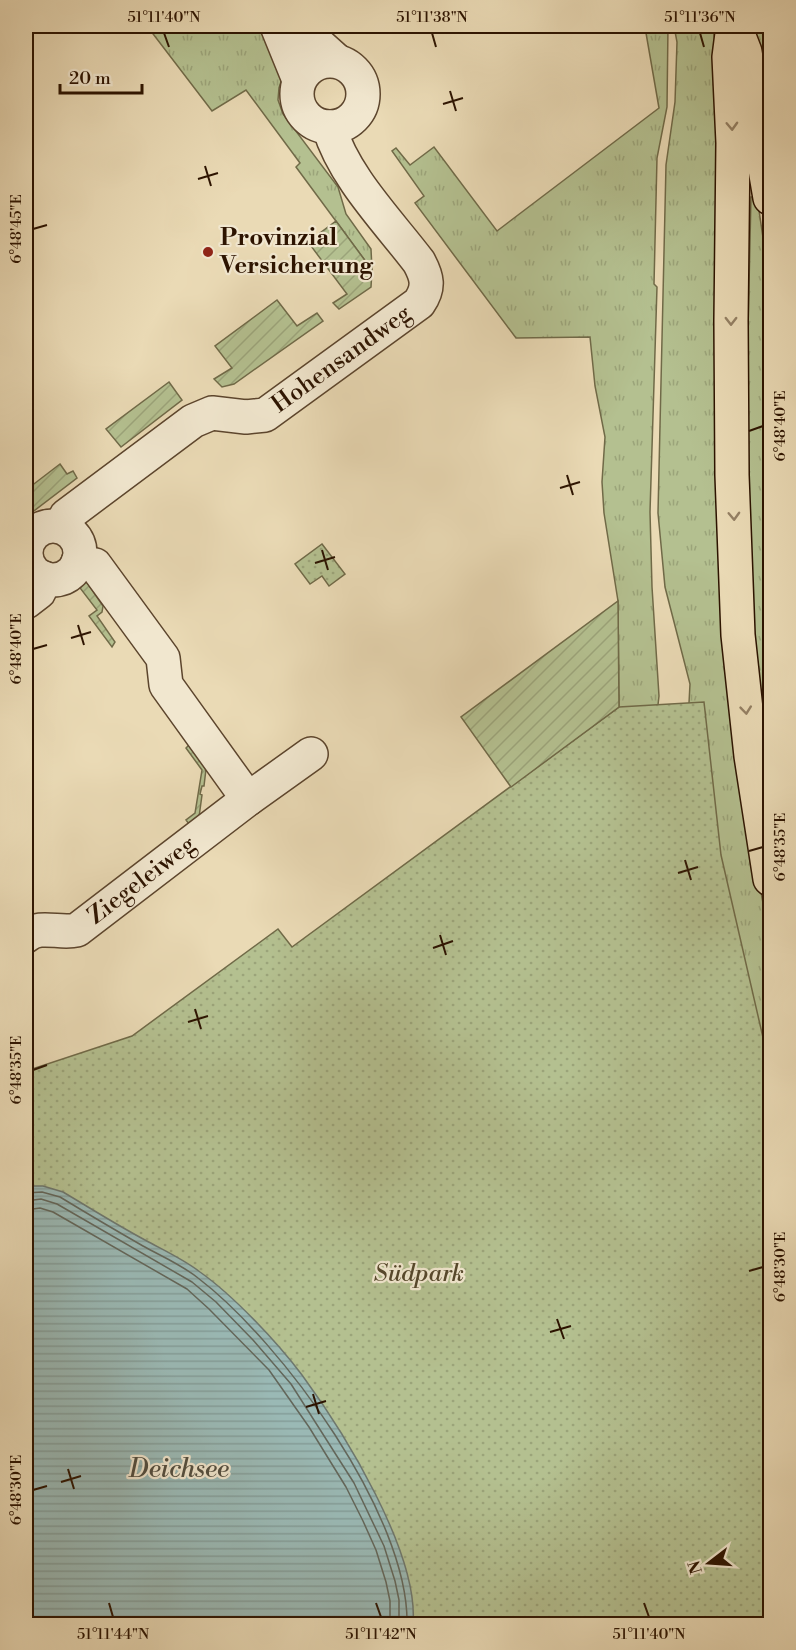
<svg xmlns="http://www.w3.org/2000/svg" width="796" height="1650" font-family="'Libre Bodoni',serif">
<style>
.grass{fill:url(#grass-tufts);stroke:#706a48;stroke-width:1.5}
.park{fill:url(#park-dots);stroke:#706a48;stroke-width:1.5}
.garden{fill:url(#garden-furrows);stroke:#706a48;stroke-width:1.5}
.water{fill:url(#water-rules);stroke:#6e776d;stroke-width:1.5}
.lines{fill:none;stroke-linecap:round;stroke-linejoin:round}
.shore{stroke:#63665a;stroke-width:1.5}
.minor-casing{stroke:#5c452d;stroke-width:36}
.major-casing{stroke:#2c1300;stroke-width:36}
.highway-casing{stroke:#2c1300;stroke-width:36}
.minor{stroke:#f1e7cf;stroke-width:33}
.major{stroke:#eadab5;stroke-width:33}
.highway{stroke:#eadab5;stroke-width:33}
.oneway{stroke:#948064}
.ticks{fill:none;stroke:#2c1300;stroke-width:2}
.poi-dot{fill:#8f2418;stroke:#f1e7cf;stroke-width:2}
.labels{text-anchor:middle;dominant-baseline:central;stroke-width:4.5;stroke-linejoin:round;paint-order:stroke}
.poi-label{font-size:24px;font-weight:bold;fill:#2c1300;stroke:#f1e7cf;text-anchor:start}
.street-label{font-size:24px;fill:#2c1300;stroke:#f1e7cf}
.park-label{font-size:24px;font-style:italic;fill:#55472b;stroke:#f1e7cf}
.water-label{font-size:26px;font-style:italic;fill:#524d3f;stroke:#f1e7cf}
.neatline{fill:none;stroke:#2c1300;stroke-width:2}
.ticks-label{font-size:15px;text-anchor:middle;fill:#2c1300}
</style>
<defs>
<pattern id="grass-tufts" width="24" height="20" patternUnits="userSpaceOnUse" patternTransform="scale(1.5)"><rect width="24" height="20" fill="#b4c090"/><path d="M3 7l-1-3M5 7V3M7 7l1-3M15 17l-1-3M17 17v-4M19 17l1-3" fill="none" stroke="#9ba47a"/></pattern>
<pattern id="park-dots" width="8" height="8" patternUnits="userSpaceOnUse" patternTransform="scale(1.5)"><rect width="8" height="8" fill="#b4c090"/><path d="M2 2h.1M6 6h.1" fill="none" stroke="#9ba47a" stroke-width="1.8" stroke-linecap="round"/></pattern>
<pattern id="garden-furrows" width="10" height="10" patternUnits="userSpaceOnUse" patternTransform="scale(1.5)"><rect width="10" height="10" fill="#b4c090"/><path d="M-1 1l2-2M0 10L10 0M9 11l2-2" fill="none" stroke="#9ba47a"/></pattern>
<pattern id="water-rules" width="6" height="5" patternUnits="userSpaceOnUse" patternTransform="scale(1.5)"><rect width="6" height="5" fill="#9ab9b5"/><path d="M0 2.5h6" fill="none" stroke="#859e9a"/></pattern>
</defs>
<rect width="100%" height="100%" fill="#eadab5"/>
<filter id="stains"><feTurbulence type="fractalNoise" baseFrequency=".00333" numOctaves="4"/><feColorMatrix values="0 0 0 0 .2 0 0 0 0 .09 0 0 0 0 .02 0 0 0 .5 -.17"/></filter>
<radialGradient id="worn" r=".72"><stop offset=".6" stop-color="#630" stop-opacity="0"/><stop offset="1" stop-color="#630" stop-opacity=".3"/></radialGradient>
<!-- grass -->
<path class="grass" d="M 147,26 L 260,26 L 278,50 L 284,72 L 279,88 L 278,100 L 283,114 L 338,187 L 346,214 L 371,249 L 372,270 L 296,167 L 300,163 L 246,90 L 212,111 Z
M 657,26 L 668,26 L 667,107 L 657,158 L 654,284 L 657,287 L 650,512 L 652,587 L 659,696 L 653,748 L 377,952 L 619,707 L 618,601 L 604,513 L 602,482 L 605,437 L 595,386 L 590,337 L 516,338 L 415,203 L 424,196 L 392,151 L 396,148 L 410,165 L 434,147 L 497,231 L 659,108 L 646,33 Z
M 674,26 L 713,26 L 717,61 L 745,801 L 770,943 L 770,1291 L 685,779 L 690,684 L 665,587 L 658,513 L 666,165 L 675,102 L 677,42 Z
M 753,26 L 768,26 L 770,51 L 759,59 Z
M 751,197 L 757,197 L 770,285 L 763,523 L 767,618 L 770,643 L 770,782 L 761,718 L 749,581 L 747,374 Z"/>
<!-- park -->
<path class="park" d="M 322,544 L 345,574 L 329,586 L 322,576 L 310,584 L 295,564 Z
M 704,702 L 721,855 L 770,1068 L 770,1624 L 26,1624 L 26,1071 L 132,1036 L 278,929 L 292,947 L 619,707 Z"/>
<!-- garden -->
<path class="garden" d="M 336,221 L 372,270 L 371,287 L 339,309 L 333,303 L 347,294 L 308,242 Z
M 277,300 L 297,326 L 317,313 L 323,321 L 234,384 L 222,387 L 214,379 L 232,368 L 215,346 Z
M 169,382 L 182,400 L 121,447 L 106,429 Z
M 60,464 L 67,474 L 73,471 L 77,478 L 26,517 L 26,490 Z
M 81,581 L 86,581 L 103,606 L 102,612 L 97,616 L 115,642 L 112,647 L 89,616 L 97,610 L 77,584 Z
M 618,601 L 619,707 L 511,787 L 461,717 Z
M 189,745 L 206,769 L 204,786 L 202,786 L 200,794 L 202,795 L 199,817 L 189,824 L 186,820 L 195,813 L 202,770 L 186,748 Z"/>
<!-- water -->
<path class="water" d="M 34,1186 L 43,1186 L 63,1192 C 90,1208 117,1225 145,1240 C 163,1250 183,1259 200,1272 C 234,1296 277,1342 302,1375 C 344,1432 419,1553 413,1624 L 26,1624 L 26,1188 Z"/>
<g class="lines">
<!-- shore -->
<path class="shore" d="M 26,1193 L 42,1192 L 60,1197 C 88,1214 115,1230 143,1246 C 161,1256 182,1265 198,1278 C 282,1342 409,1516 407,1624
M 26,1201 L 41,1199 L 57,1204 L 192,1282 L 216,1302 L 253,1340 L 291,1384 L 354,1483 L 384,1546 L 395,1581 L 399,1600 L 399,1624
M 26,1210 L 40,1208 L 53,1212 L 187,1289 L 209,1309 L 269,1370 L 309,1427 L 346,1487 L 363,1521 L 376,1550 L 386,1582 L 390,1601 L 390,1624"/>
<defs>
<g id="minor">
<path d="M 277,26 L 299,80"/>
<path d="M 298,26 L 337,61"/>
<circle cx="330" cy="94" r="33"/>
<circle cx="53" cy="553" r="27"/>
<path id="s1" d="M 62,527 L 66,516 L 193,421 L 212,413 L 246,417 L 265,415 L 419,303 C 430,287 427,277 419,262 C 387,220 344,177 329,127"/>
<path d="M 26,602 L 39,592 L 44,578"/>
<path d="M 248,799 L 311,754"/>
<path id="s2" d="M 26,936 C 40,924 59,934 77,930 L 248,799 L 166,685 L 163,658 L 95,565 L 78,562"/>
</g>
<path id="major" d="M 733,26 L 729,57 L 733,143 L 731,321 L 732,475 L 738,635 L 751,756 L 770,879"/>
<path id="highway" d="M 735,26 L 745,52 L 770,198"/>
</defs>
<!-- minor casing -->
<use href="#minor" class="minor-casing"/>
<!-- major casing -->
<use href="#major" class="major-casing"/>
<!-- highway casing -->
<use href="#highway" class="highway-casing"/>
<!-- minor -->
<use href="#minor" class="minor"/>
<!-- major -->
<use href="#major" class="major"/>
<!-- highway -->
<use href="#highway" class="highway"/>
</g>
<!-- one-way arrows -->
<defs><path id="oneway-chevron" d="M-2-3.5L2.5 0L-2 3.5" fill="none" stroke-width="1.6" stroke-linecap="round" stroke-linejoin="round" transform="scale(1.5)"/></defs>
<g class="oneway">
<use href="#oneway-chevron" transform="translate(732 126) rotate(88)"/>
<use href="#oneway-chevron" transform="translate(731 321) rotate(90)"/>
<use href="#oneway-chevron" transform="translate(734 516) rotate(88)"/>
<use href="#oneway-chevron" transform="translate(746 710) rotate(84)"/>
</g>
<!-- ticks -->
<path class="ticks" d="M 164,33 L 169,47M 432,33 L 436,47M 700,33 L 704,47M 450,91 L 456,111M 443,104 L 463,98M 205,166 L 211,186M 198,179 L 218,173M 33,229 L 47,225M 749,431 L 763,426M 567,475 L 573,495M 560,488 L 580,482M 322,550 L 328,570M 315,563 L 335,557M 78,625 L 84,645M 71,638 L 91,632M 33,649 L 47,645M 749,851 L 763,847M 685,860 L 691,880M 678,873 L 698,867M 440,935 L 446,955M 433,948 L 453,941M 195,1009 L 201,1029M 188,1022 L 208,1016M 33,1070 L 47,1065M 749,1271 L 763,1267M 557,1319 L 564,1339M 550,1332 L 571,1326M 313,1394 L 319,1414M 306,1407 L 326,1401M 68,1469 L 74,1489M 61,1482 L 81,1476M 33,1490 L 47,1486M 109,1603 L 113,1617M 376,1603 L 381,1617M 644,1603 L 649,1617"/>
<!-- markers -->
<circle class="poi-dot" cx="208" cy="252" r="6"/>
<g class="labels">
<!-- poi labels -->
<g class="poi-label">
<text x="220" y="238">Provinzial<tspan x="220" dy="28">Versicherung</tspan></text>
</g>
<!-- street labels -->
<g class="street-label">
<text stroke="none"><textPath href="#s1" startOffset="339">Hohensandweg</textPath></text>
<text stroke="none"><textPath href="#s2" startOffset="134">Ziegeleiweg</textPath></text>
</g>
<!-- park labels -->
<g class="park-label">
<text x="419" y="1274">Südpark</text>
</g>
<!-- water labels -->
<g class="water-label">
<text x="179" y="1469">Deichsee</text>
</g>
</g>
<!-- margin -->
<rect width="796" height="1650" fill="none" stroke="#eadab5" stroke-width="66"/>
<!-- north arrow -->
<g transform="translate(709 1563) rotate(253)" stroke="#f1e7cf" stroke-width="4.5" paint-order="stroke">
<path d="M0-4.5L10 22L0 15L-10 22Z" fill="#2c1300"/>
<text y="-9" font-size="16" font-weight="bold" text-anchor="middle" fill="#2c1300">N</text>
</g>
<!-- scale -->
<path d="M60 84v9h82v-9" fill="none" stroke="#2c1300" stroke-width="3"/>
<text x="69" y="84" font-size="18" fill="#2c1300" stroke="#f1e7cf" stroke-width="4.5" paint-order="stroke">20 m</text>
<rect x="33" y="33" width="730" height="1584" class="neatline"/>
<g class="ticks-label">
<text x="164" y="22">51°11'40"N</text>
<text x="432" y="22">51°11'38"N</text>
<text x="700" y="22">51°11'36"N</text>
<text transform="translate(16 229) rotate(-90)" y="5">6°48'45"E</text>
<text transform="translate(780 426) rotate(-90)" y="5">6°48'40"E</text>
<text transform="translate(16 649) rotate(-90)" y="5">6°48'40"E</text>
<text transform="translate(780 847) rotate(-90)" y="5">6°48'35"E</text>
<text transform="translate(16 1070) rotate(-90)" y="5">6°48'35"E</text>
<text transform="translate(780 1267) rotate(-90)" y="5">6°48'30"E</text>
<text transform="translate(16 1490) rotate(-90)" y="5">6°48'30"E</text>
<text x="113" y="1639">51°11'44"N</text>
<text x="381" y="1639">51°11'42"N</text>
<text x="649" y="1639">51°11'40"N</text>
</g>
<rect width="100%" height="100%" filter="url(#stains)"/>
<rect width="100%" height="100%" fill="url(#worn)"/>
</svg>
